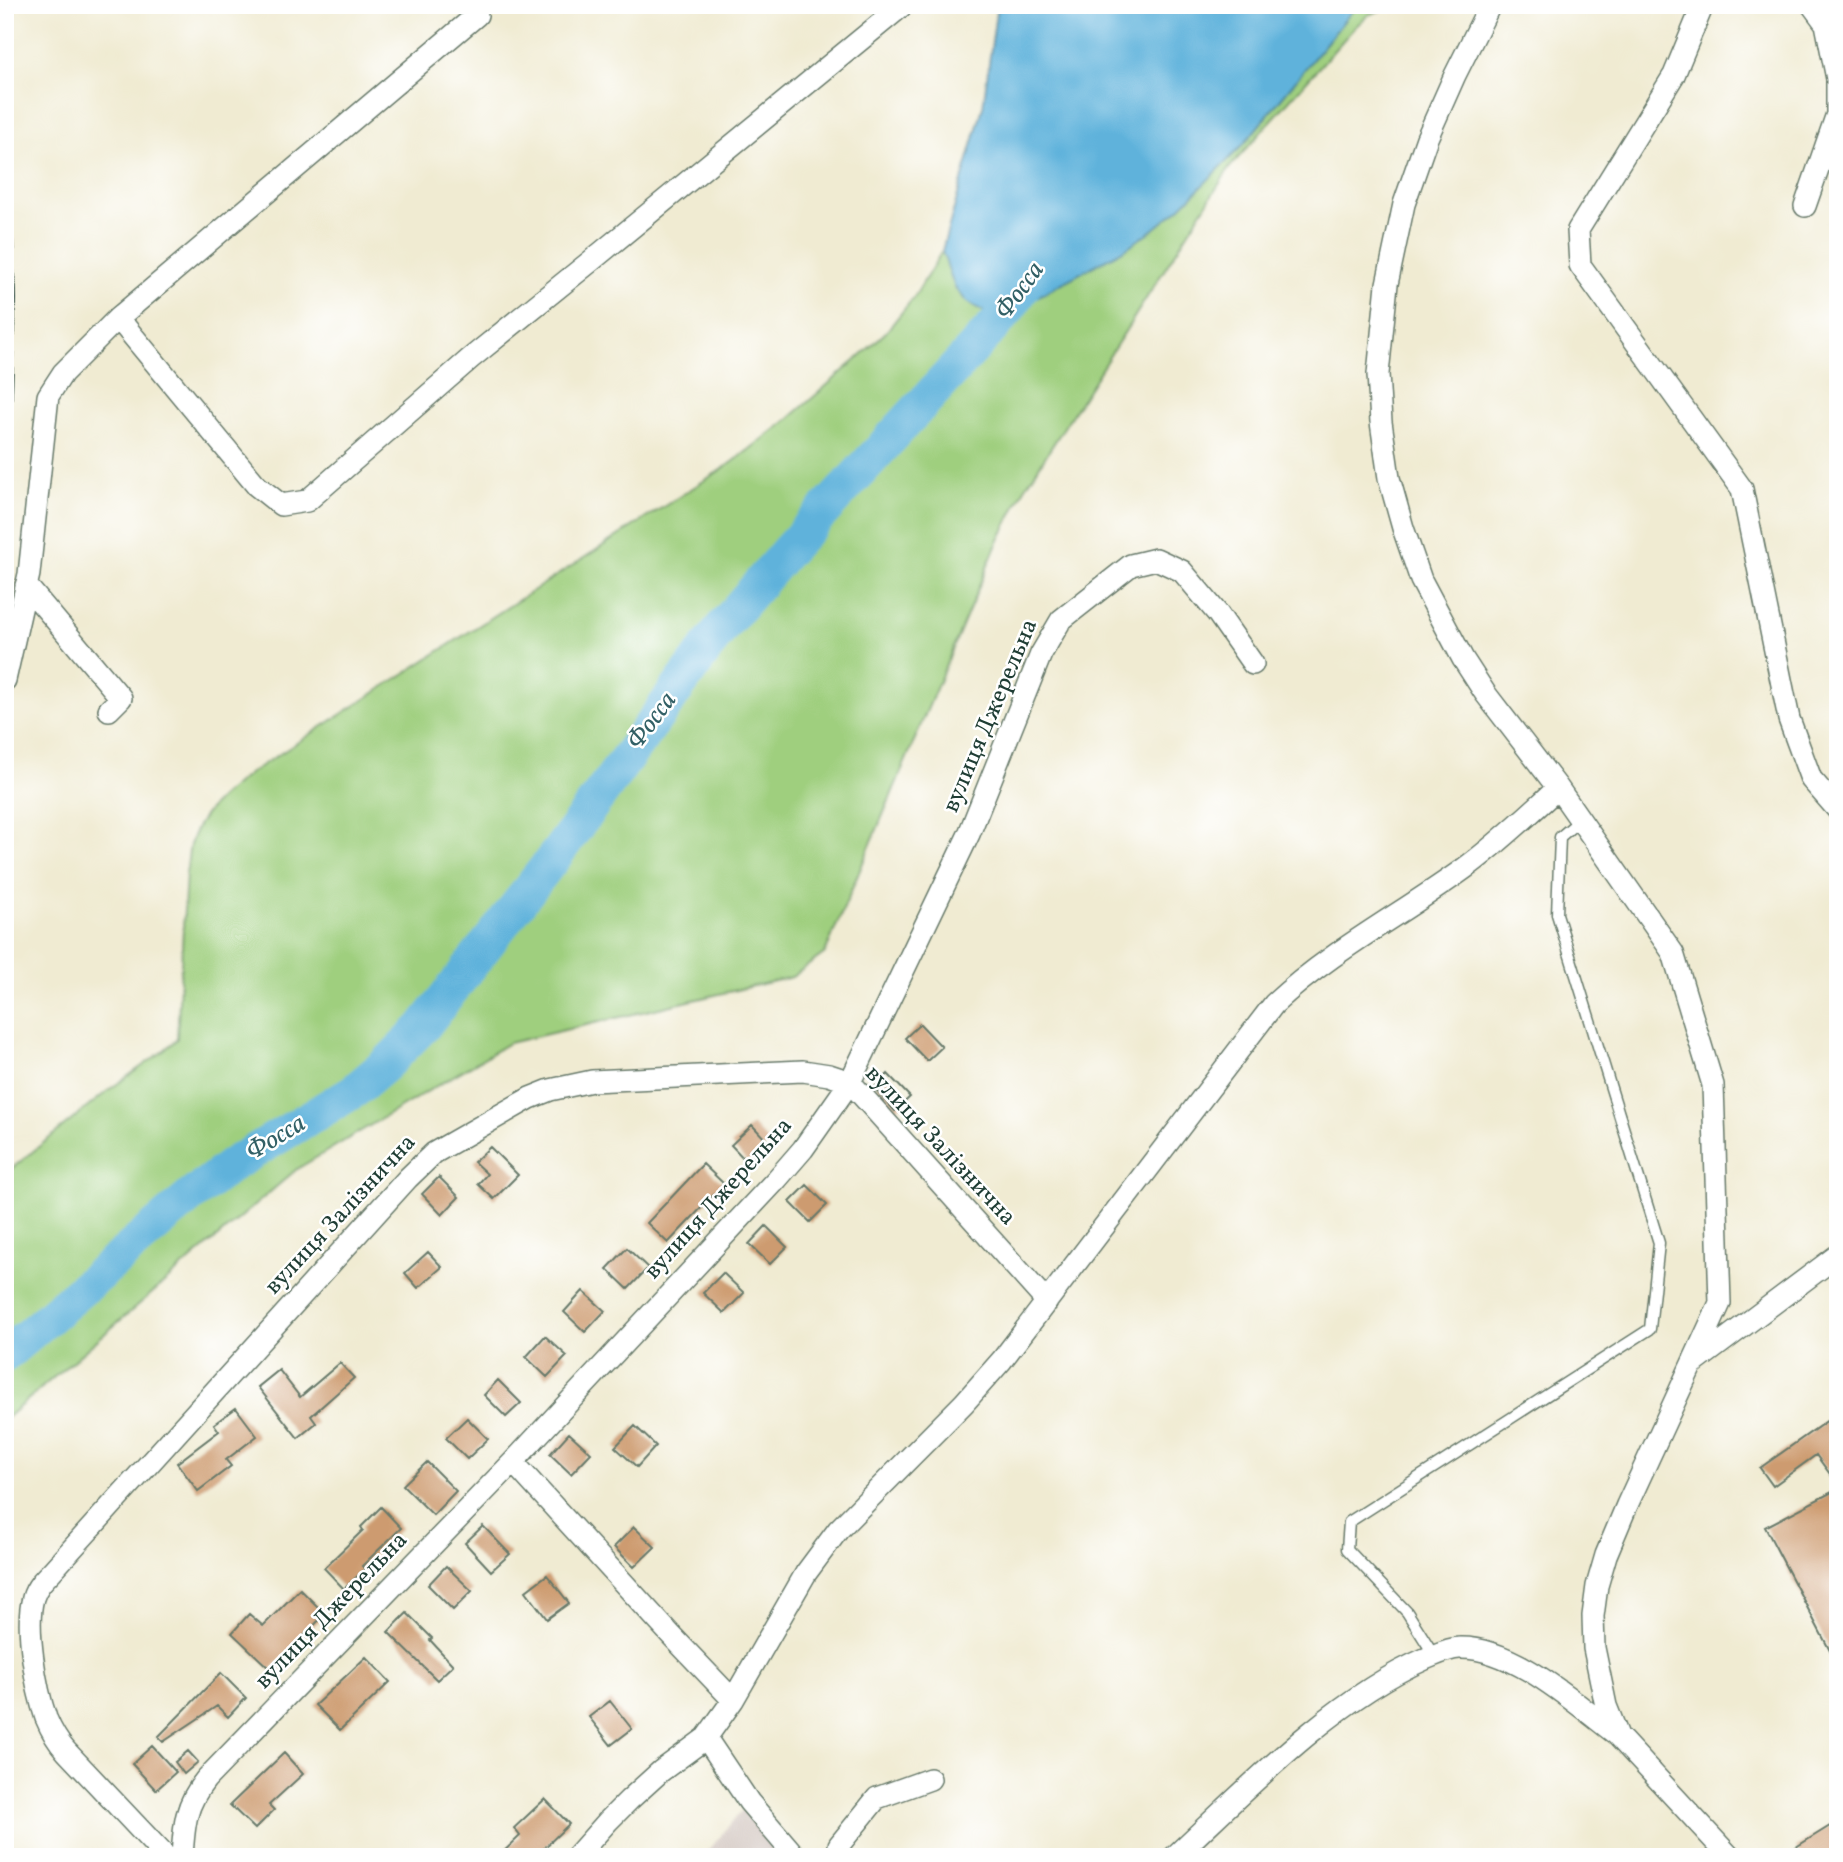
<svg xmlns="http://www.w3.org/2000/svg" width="1843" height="1862" font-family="Vollkorn,serif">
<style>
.industrial{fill:#cec1ba}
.green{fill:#9fcf7e;stroke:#5f8659;stroke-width:2}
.water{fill:#5fb2db;stroke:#3f7888;stroke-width:2}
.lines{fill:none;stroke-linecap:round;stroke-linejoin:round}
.river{stroke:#5fb2db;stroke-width:35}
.building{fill:#cd9b70}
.service-casing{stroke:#687a6b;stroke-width:13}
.minor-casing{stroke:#687a6b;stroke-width:24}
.service{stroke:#fff;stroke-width:10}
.minor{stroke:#fff;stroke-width:21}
.rail-casing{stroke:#1f3d34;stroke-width:8}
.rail{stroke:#fff;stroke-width:5;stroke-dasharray:16;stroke-linecap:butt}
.labels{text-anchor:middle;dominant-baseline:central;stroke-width:5;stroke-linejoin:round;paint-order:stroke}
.street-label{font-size:24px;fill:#1f3d34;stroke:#fff}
.water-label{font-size:26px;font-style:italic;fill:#326066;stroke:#fff}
</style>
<rect width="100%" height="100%" fill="#fff"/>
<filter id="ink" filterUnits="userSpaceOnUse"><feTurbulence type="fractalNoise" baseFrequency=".0143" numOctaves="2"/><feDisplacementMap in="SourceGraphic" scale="14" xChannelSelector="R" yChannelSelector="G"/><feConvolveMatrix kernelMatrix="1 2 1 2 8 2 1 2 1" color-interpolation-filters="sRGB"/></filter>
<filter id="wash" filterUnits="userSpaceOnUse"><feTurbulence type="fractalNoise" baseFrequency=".00686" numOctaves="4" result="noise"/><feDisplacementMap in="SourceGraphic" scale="28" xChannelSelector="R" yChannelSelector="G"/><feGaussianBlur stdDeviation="1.57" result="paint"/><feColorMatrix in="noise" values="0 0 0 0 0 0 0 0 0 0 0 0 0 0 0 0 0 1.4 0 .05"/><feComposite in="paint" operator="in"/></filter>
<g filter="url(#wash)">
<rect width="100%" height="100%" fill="#f0ebd2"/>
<!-- industrial -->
<path class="industrial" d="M 749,1802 L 796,1857 L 702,1857 Z"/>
<!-- green -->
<path class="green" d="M 1333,5 L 1394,5 L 1368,15 L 1353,29 L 1230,167 L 1024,490 L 996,546 L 825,953 L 792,977 L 509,1043 L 297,1169 L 5,1419 L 5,1174 L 110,1089 L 162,1052 L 177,1039 L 186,873 C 188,864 188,854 190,845 C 199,812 225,793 250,773 L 733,462 L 785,422 L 857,359 L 886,332 L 915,296 L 942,251 L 983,107 Z"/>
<!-- water -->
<path class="water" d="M 997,5 L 1357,5 L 1244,144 L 1181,207 L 1153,230 L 1125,249 L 1004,315 L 983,311 L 967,302 L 955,288 L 942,251 L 983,107 Z"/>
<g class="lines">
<!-- river -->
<path class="river" d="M 5,1355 L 191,1196 L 233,1164 L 354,1091 L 386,1064 L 423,1027 L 558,852 L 723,626 L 787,551 L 1004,315 L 1032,275"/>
</g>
<g id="blocks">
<!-- building -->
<path class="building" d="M 920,1024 L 942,1047 L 927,1061 L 905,1038 Z
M 888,1074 L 910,1097 L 895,1111 L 874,1088 Z
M 752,1125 L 769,1143 L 748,1163 L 731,1145 Z
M 490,1147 L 518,1175 L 494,1199 L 478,1184 L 487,1174 L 474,1162 Z
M 703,1164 L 724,1184 L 668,1243 L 647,1223 Z
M 439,1177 L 459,1197 L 442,1215 L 422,1194 Z
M 807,1185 L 827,1205 L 810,1222 L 790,1202 Z
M 766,1226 L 787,1247 L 770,1264 L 749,1244 Z
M 627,1248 L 648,1268 L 628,1289 L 607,1269 Z
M 428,1252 L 442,1267 L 418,1288 L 405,1273 Z
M 723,1273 L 744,1293 L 724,1313 L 703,1293 Z
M 583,1291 L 605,1311 L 585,1332 L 564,1312 Z
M 545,1336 L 567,1356 L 547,1377 L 526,1357 Z
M 340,1363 L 354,1378 L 311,1416 L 316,1423 L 298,1438 L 258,1387 L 279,1370 L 300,1397 Z
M 498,1380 L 521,1403 L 506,1417 L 484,1395 Z
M 236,1408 L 257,1436 L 226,1460 L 231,1466 L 198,1491 L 177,1463 L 219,1431 L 214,1424 Z
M 1838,1413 L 1838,1485 L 1816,1455 L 1773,1486 L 1760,1468 Z
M 467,1418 L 488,1439 L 467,1459 L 446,1438 Z
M 635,1426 L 656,1446 L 637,1467 L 615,1447 Z
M 569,1433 L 591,1453 L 571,1474 L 550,1454 Z
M 427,1462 L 456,1491 L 433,1515 L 403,1485 Z
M 1838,1489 L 1838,1666 L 1765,1527 Z
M 381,1507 L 401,1528 L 362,1566 L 365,1569 L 344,1589 L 324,1568 L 363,1530 L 361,1527 Z
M 483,1526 L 510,1554 L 491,1571 L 465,1543 Z
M 634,1527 L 655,1547 L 634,1567 L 614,1547 Z
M 446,1566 L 472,1591 L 453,1610 L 428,1585 Z
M 547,1575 L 569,1603 L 547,1619 L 526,1591 Z
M 300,1589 L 325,1614 L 271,1670 L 232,1633 L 249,1614 L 263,1626 Z
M 407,1613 L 432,1638 L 430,1640 L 453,1665 L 437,1680 L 388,1632 Z
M 366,1657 L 390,1682 L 340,1730 L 315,1705 Z
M 221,1673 L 246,1698 L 228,1717 L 217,1706 L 163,1742 L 158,1737 Z
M 610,1701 L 632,1729 L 611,1745 L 589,1717 Z
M 152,1746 L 176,1772 L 156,1790 L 132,1764 Z
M 188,1751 L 198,1762 L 184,1774 L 175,1762 Z
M 284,1753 L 303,1774 L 269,1805 L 274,1810 L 255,1829 L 230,1805 Z
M 545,1799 L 569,1824 L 535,1857 L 498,1857 L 520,1836 L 514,1828 Z
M 1838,1821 L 1838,1857 L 1802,1857 L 1796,1847 Z"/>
</g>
</g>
<g filter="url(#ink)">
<use href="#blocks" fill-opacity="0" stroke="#687a6b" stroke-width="2"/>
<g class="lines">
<defs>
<path id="service" d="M 1434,1655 L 1407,1612 L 1347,1549 L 1349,1522 L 1650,1329 L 1659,1243 L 1557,914 L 1560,837 L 1580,820"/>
<path id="minor" d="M 1490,5 L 1455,75 L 1427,138 L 1404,204 L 1387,284 L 1378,374 L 1381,422 L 1389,478 L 1403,528 L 1421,580 L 1463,659 L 1485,693 L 1558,788 L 1673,953 L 1713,1085 L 1720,1303 L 1627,1505 L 1606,1555 L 1597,1586 L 1593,1616 L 1594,1648 L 1606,1706 L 1618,1736 L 1730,1857
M 1703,5 L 1674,75 L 1578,230 L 1580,265 L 1742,489 L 1789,719 L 1811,779 L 1838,810
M 1805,206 L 1837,114 L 1837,79 L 1826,24 L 1812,5
M 118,318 L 257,486 L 281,505 L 307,501 L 471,358 L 591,261 L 903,5
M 26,585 L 121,698 L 109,710
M 5,680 L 29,574 L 48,396 L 63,373 L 118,318 L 477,15 L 470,5
M 1694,1363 L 1838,1255
M 513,1462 L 671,1635 L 733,1700
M 706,1738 L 749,1802 L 796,1857
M 166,1857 L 66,1751 C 57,1741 51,1730 46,1718 C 36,1689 25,1627 33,1598 C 36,1587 44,1579 52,1571 L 408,1178 L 434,1153 L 530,1098 L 550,1090 L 592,1081 L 803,1071 L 829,1075 L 850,1082 L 1047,1302
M 182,1857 C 184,1825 185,1805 206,1779 L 513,1462 L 777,1179 L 803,1149 L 850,1082 L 969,834 L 1041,654 L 1061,620 L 1131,565 L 1156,559 L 1182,571 L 1218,614 L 1253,664
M 576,1857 L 608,1821 L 629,1800 L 661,1771 L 706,1738 L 733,1700 L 806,1573 L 838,1530 L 964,1403 L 1002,1360 L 1274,1004 C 1332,950 1402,914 1465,868 C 1498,844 1528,815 1558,788
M 839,1857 L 839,1845 L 877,1798 L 930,1779
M 1174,1857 C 1247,1789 1333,1699 1425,1659 C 1435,1655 1449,1648 1460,1648 C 1514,1647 1576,1704 1616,1734"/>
</defs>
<!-- service casing -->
<use href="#service" class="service-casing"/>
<!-- minor casing -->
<use href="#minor" class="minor-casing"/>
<!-- service -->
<use href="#service" class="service"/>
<!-- minor -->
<use href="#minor" class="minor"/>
<defs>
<path id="rail" d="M 5,131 L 7,148 L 12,299 L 8,422 L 5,446"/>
</defs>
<!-- rail casing -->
<use href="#rail" class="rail-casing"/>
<!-- rail -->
<use href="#rail" class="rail"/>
</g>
</g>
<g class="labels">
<!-- street labels -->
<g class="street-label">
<text transform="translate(991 716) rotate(-67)">вулиця Джерельна</text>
<text transform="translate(940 1146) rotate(47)">вулиця Залізнична</text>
<text transform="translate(719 1199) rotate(-48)">вулиця Джерельна</text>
<text transform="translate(341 1215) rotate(-47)">вулиця Залізнична</text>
<text transform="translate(332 1611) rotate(-46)">вулиця Джерельна</text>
</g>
<!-- water labels -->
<g class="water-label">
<text transform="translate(1020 291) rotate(-54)">Фосса</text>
<text transform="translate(652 721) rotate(-53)">Фосса</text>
<text transform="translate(276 1138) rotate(-31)">Фосса</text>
</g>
</g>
<!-- margin -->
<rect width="1843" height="1862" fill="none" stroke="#fff" stroke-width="28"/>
</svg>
